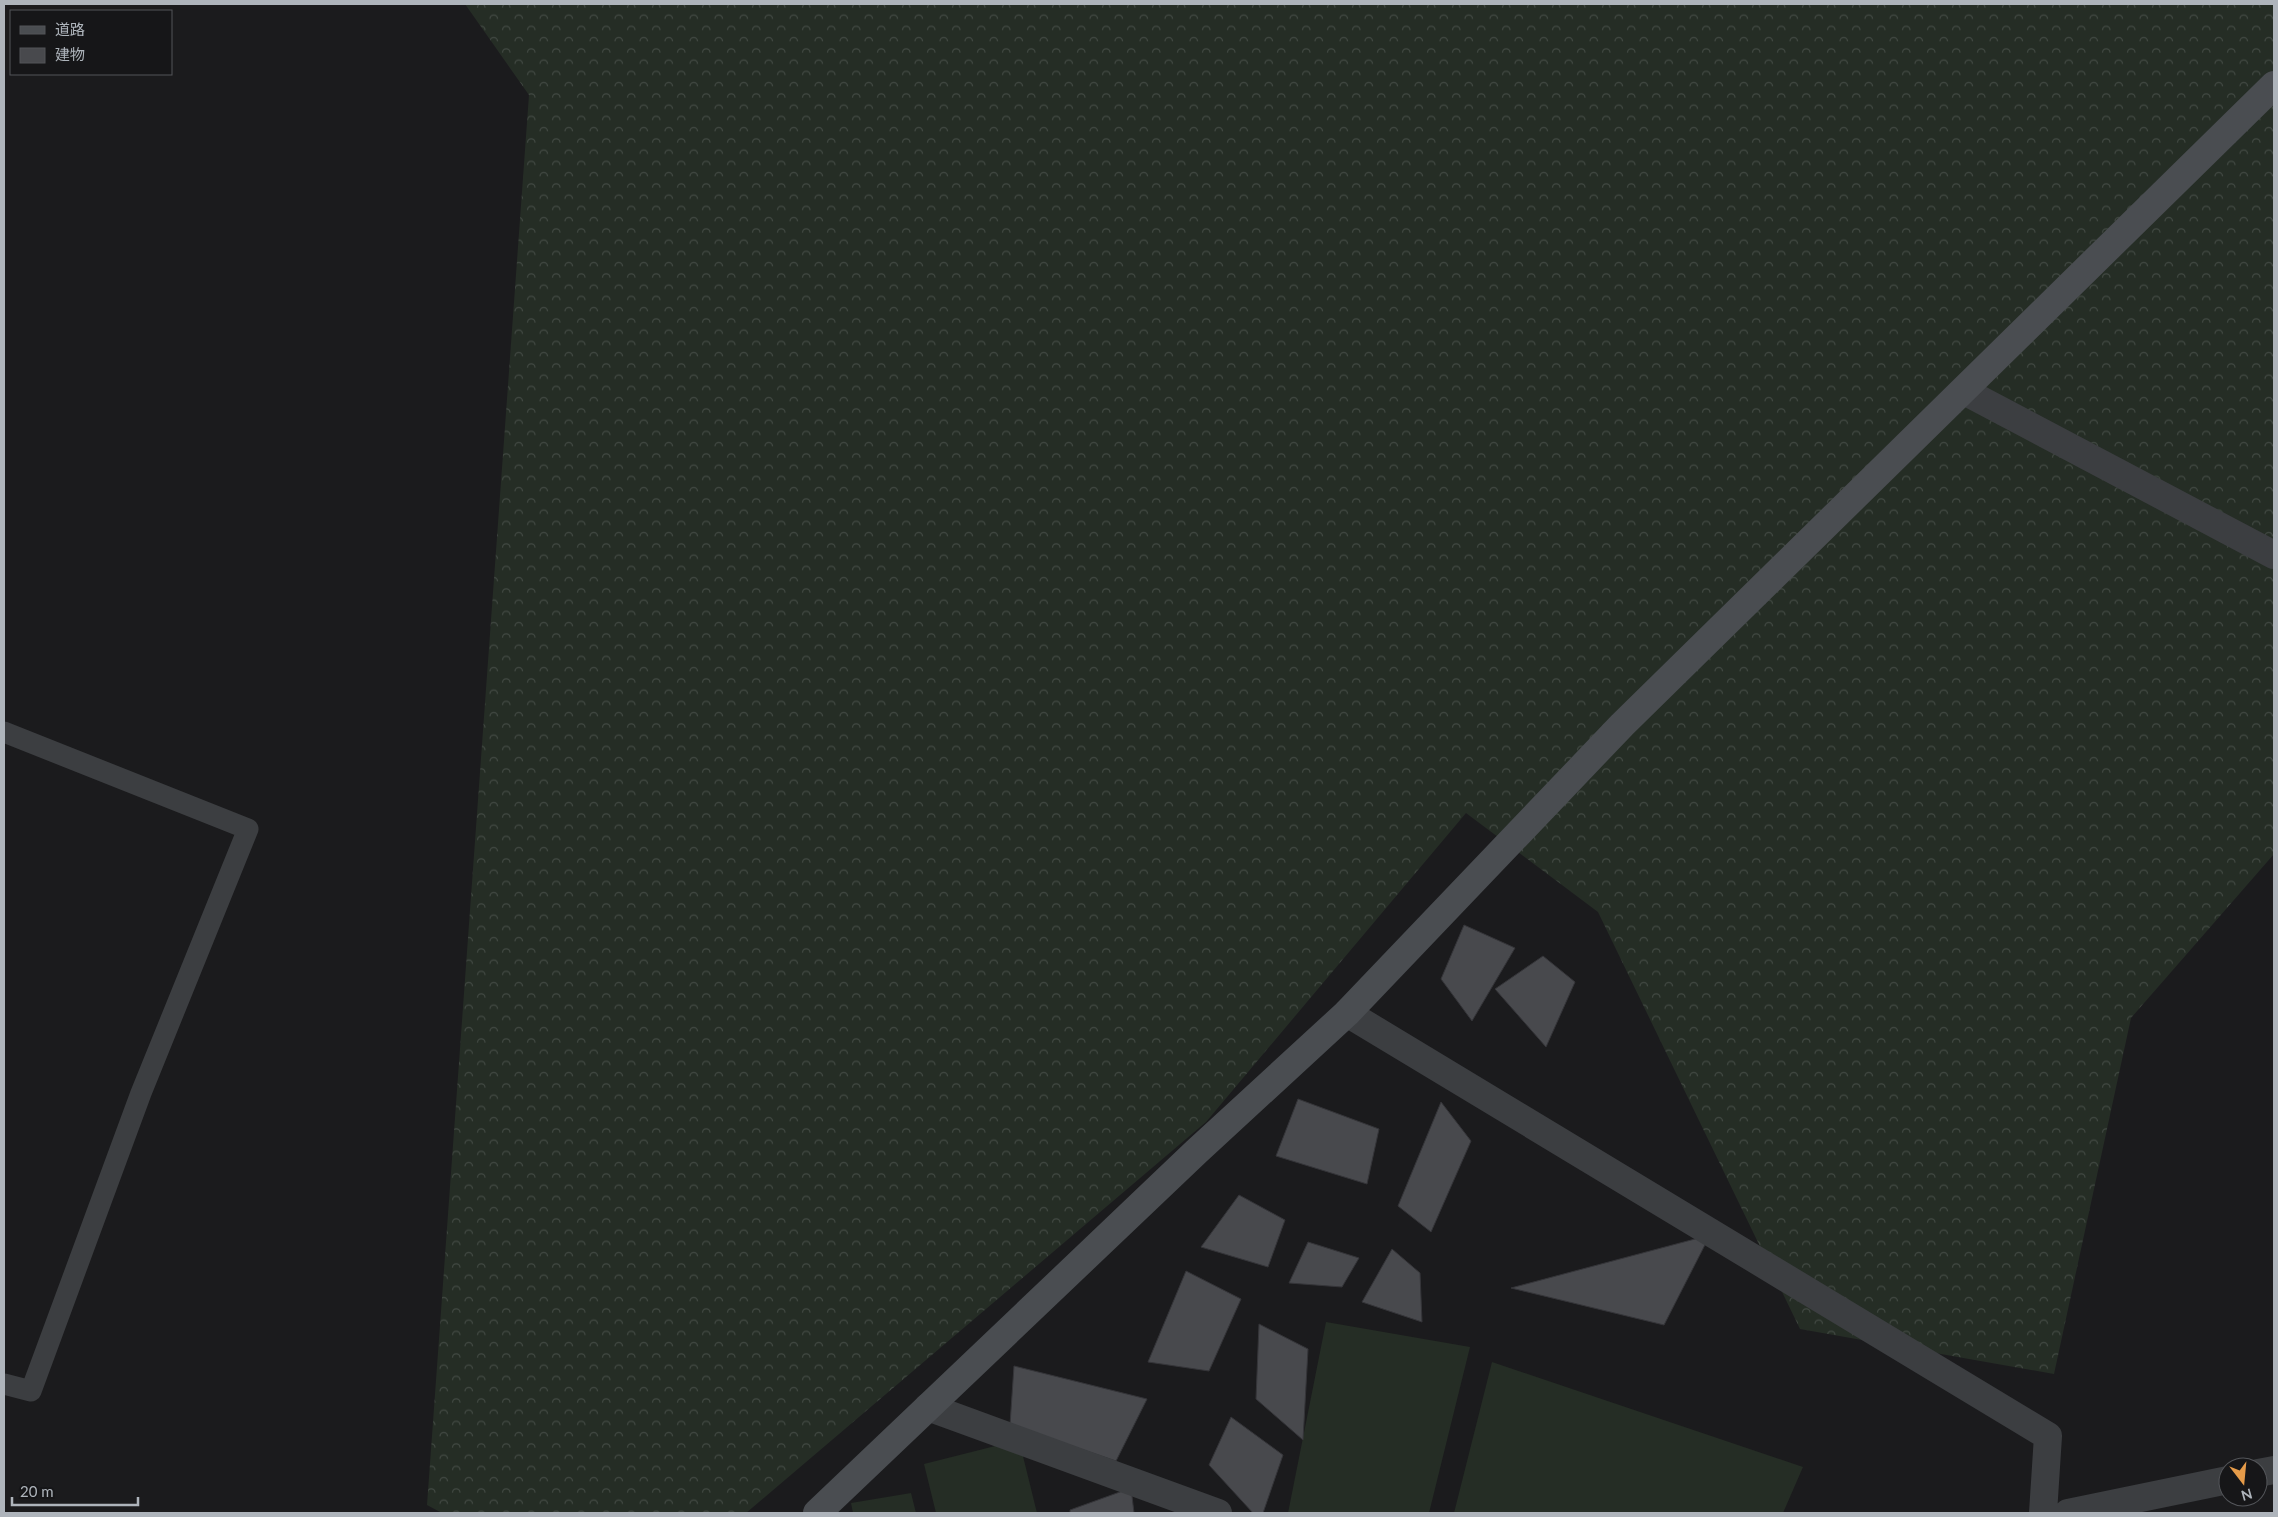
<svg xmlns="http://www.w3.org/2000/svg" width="2278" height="1517" font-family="Lato,'Noto Sans JP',sans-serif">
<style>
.grass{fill:#252d25}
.forest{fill:url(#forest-crowns)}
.building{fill:#48494d;stroke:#353539}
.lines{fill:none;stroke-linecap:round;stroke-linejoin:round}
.lane{stroke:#3c3e41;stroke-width:21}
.street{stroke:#3c3e41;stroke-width:28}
.secondary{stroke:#4a4d51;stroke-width:28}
</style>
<defs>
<pattern id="forest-crowns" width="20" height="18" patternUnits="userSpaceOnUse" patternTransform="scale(1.25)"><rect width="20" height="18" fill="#252d25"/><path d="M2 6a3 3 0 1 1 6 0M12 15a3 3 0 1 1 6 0" fill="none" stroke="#424943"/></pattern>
</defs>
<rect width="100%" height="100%" fill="#1b1b1d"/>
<!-- grass -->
<path class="grass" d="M 1326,1322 L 1470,1347 L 1429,1513 L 1288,1513 Z
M 1492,1362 L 1803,1467 L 1783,1513 L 1454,1513 Z
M 1019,1440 L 1037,1513 L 936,1513 L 924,1464 Z
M 911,1493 L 916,1513 L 853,1513 L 851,1503 Z"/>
<!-- forest -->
<path class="forest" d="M 465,4 L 2274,4 L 2274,854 L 2131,1018 L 2054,1374 L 1800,1329 L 1598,912 L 1466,813 L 1206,1122 L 746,1513 L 442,1513 L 427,1505 L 529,95 Z"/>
<!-- building -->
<path class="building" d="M 1464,925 L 1515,948 L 1472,1021 L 1441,979 Z
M 1543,956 L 1575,982 L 1546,1047 L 1495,989 Z
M 1298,1099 L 1379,1129 L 1367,1184 L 1276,1156 Z
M 1441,1102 L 1471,1141 L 1431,1232 L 1398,1206 Z
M 1239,1195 L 1285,1220 L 1268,1267 L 1201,1247 Z
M 1710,1235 L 1664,1325 L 1511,1288 Z
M 1308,1242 L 1359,1258 L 1342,1287 L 1289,1283 Z
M 1392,1249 L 1420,1273 L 1422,1322 L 1362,1302 Z
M 1186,1271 L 1241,1299 L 1209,1371 L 1148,1362 Z
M 1259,1324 L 1308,1349 L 1303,1440 L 1256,1399 Z
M 1014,1366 L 1147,1399 L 1116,1461 L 1010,1425 Z
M 1231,1417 L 1283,1455 L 1263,1513 L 1253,1513 L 1209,1465 Z
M 1131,1488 L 1134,1513 L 1070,1513 L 1070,1510 Z"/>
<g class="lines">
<!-- lane -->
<path class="lane" d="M 4,732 L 248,829 L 141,1093 L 31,1391 L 4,1384"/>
<!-- street -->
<path class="street" d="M 1964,391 L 2274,555
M 1347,1013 L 2048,1436 L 2043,1513
M 928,1407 L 1218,1513
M 2258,1473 L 2274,1470
M 2068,1513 L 2228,1480"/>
<!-- secondary -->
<path class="secondary" d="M 817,1513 L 1196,1152 L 1347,1013 L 1622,725 L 2274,85"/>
</g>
<!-- border -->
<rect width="2278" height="1517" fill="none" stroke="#aeb4bb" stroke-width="10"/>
<!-- legend -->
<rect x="10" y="10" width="162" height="65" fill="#161618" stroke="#535559"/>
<rect x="20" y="26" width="25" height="8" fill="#4a4d51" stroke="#535559"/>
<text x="55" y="35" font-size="15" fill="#aeb4bb">道路</text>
<rect x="20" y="48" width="25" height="15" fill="#48494d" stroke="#535559"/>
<text x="55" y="60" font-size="15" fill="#aeb4bb">建物</text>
<!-- north arrow -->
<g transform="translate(2243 1482) rotate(164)"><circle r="24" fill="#161618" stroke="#535559"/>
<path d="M0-4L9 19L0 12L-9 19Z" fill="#e69b49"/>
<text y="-8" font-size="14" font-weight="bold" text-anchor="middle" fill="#aeb4bb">N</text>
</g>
<!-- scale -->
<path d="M12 1497v8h126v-8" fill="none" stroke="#aeb4bb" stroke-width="2.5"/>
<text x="20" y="1497" font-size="15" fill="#aeb4bb" stroke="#161618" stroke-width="4" paint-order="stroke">20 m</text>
</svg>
